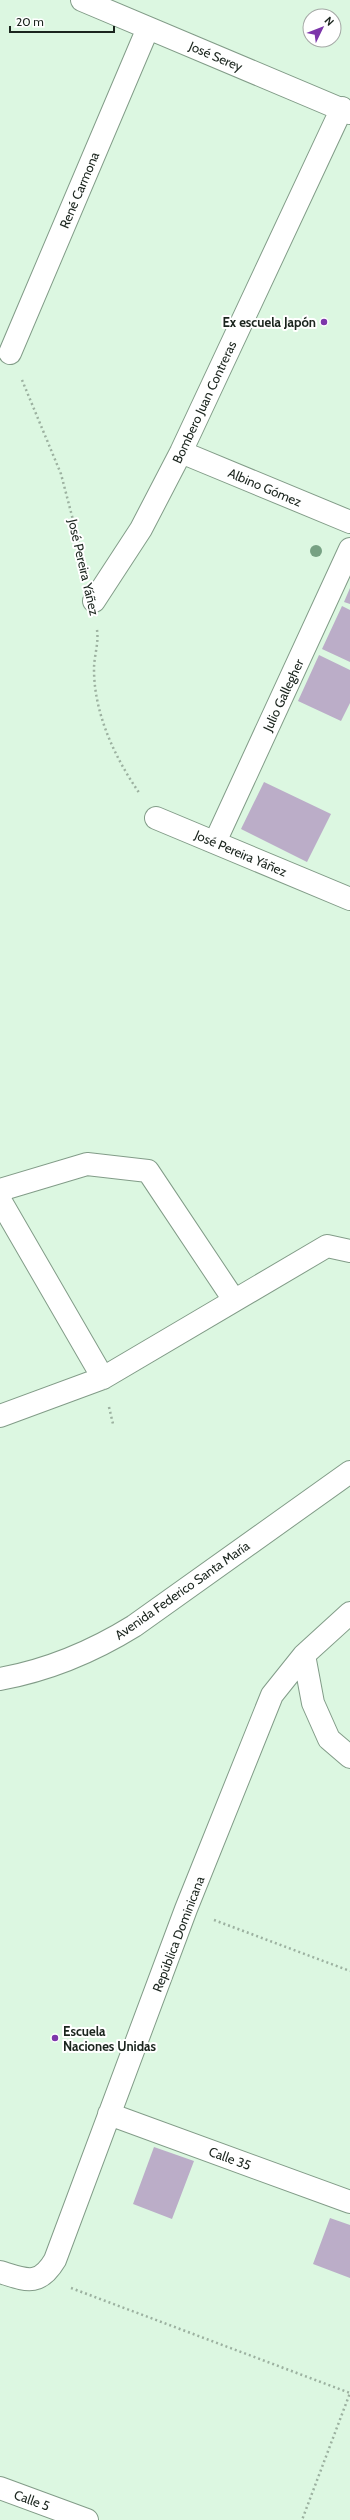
<svg xmlns="http://www.w3.org/2000/svg" width="350" height="2520" font-family="Cabin,sans-serif">
<style>
.building{fill:#bbadc8}
.lines{fill:none;stroke-linecap:round;stroke-linejoin:round}
.street-casing{stroke:#829c88;stroke-width:24}
.primary-casing{stroke:#829c88;stroke-width:24}
.path{stroke:#9cb1a0;stroke-width:2.5;stroke-dasharray:2 3;stroke-linecap:butt}
.street{stroke:#fff;stroke-width:22}
.primary{stroke:#fff;stroke-width:22}
.tree{fill:#77a183}
.poi-dot{fill:#7c36aa;stroke:#fff;stroke-width:1.5}
.labels{text-anchor:middle;dominant-baseline:central;stroke-width:4;stroke-linejoin:round;paint-order:stroke}
.street-label{font-size:13px;fill:#1b251e;stroke:#fff}
.poi-label{font-size:13px;font-weight:bold;fill:#1b251e;stroke:#fff;text-anchor:end}
</style>
<rect width="100%" height="100%" fill="#dcf7e1"/>
<!-- building -->
<path class="building" d="M 350,588 L 350,604 L 344,602 Z
M 342,606 L 350,610 L 350,662 L 322,649 Z
M 319,655 L 350,670 L 350,703 L 341,721 L 298,701 Z
M 264,782 L 331,814 L 307,862 L 241,829 Z
M 154,2147 L 194,2161 L 172,2219 L 133,2204 Z
M 330,2218 L 350,2225 L 350,2278 L 313,2264 Z"/>
<g class="lines">
<defs>
<path id="street" d="M 82,0 L 350,113
M 10,353 L 148,28
M 181,452 L 350,522
M 94,601 L 141,529 L 181,452 L 342,108
M 156,818 L 350,899
M 215,842 L 350,549
M 0,1190 L 87,1164 L 148,1171 L 234,1300
M 0,1200 L 103,1378
M 0,1416 L 103,1378 L 327,1246 L 350,1251
M 304,1655 L 313,1703 L 329,1739 L 350,1757
M 109,2114 L 350,2202
M 0,2272 C 26,2280 39,2287 55,2260 L 186,1909 L 272,1695 L 304,1655 L 350,1613
M 0,2488 L 87,2520"/>
<path id="primary" d="M 0,1679 C 49,1670 92,1652 134,1626 L 350,1472"/>
</defs>
<!-- street casing -->
<use href="#street" class="street-casing"/>
<!-- primary casing -->
<use href="#primary" class="primary-casing"/>
<!-- path -->
<path class="path" d="M 22,380 L 61,474 L 84,562
M 97,630 C 99,643 94,656 94,669 C 94,714 115,758 140,794
M 109,1407 L 113,1424
M 214,1920 L 350,1971
M 71,2288 L 350,2393 L 302,2520"/>
<!-- street -->
<use href="#street" class="street"/>
<!-- primary -->
<use href="#primary" class="primary"/>
</g>
<!-- trees -->
<circle class="tree" cx="316" cy="551" r="6"/>
<!-- markers -->
<g class="poi-dot">
<circle cx="324" cy="322" r="4"/>
<circle cx="55" cy="2038" r="4"/>
</g>
<g class="labels">
<!-- street labels -->
<g class="street-label">
<text transform="translate(216 56) rotate(23)">José Serey</text>
<text transform="translate(79 190) rotate(-67)">René Carmona</text>
<text transform="translate(204 402) rotate(-65)">Bombero Juan Contreras</text>
<text transform="translate(265 487) rotate(23)">Albino Gómez</text>
<text transform="translate(84 567) rotate(77)">José Pereira Yáñez</text>
<text transform="translate(283 695) rotate(-65)">Julio Gallegher</text>
<text transform="translate(241 853) rotate(23)">José Pereira Yáñez</text>
<text transform="translate(182 1590) rotate(-35)">Avenida Federico Santa María</text>
<text transform="translate(178 1934) rotate(-69)">República Dominicana</text>
<text transform="translate(230 2158) rotate(20)">Calle 35</text>
<text transform="translate(32 2500) rotate(20)">Calle 5</text>
</g>
<!-- poi labels -->
<g class="poi-label">
<text x="316" y="322">Ex escuela Japón</text>
<text x="63" y="2031" text-anchor="start">Escuela<tspan x="63" dy="15">Naciones Unidas</tspan></text>
</g>
</g>
<!-- north arrow -->
<g transform="translate(322 28) rotate(47)"><circle r="19" fill="#ffffff" stroke="#a4a8a5"/>
<path d="M0-3L7 15L0 10L-7 15Z" fill="#7c36aa"/>
<text y="-6" font-size="11" font-weight="bold" text-anchor="middle" fill="#1b251e">N</text>
</g>
<!-- scale -->
<path d="M10 26v6h104v-6" fill="none" stroke="#1b251e" stroke-width="2"/>
<text x="16" y="26" font-size="12" fill="#1b251e" stroke="#ffffff" stroke-width="3" paint-order="stroke">20 m</text>
</svg>
